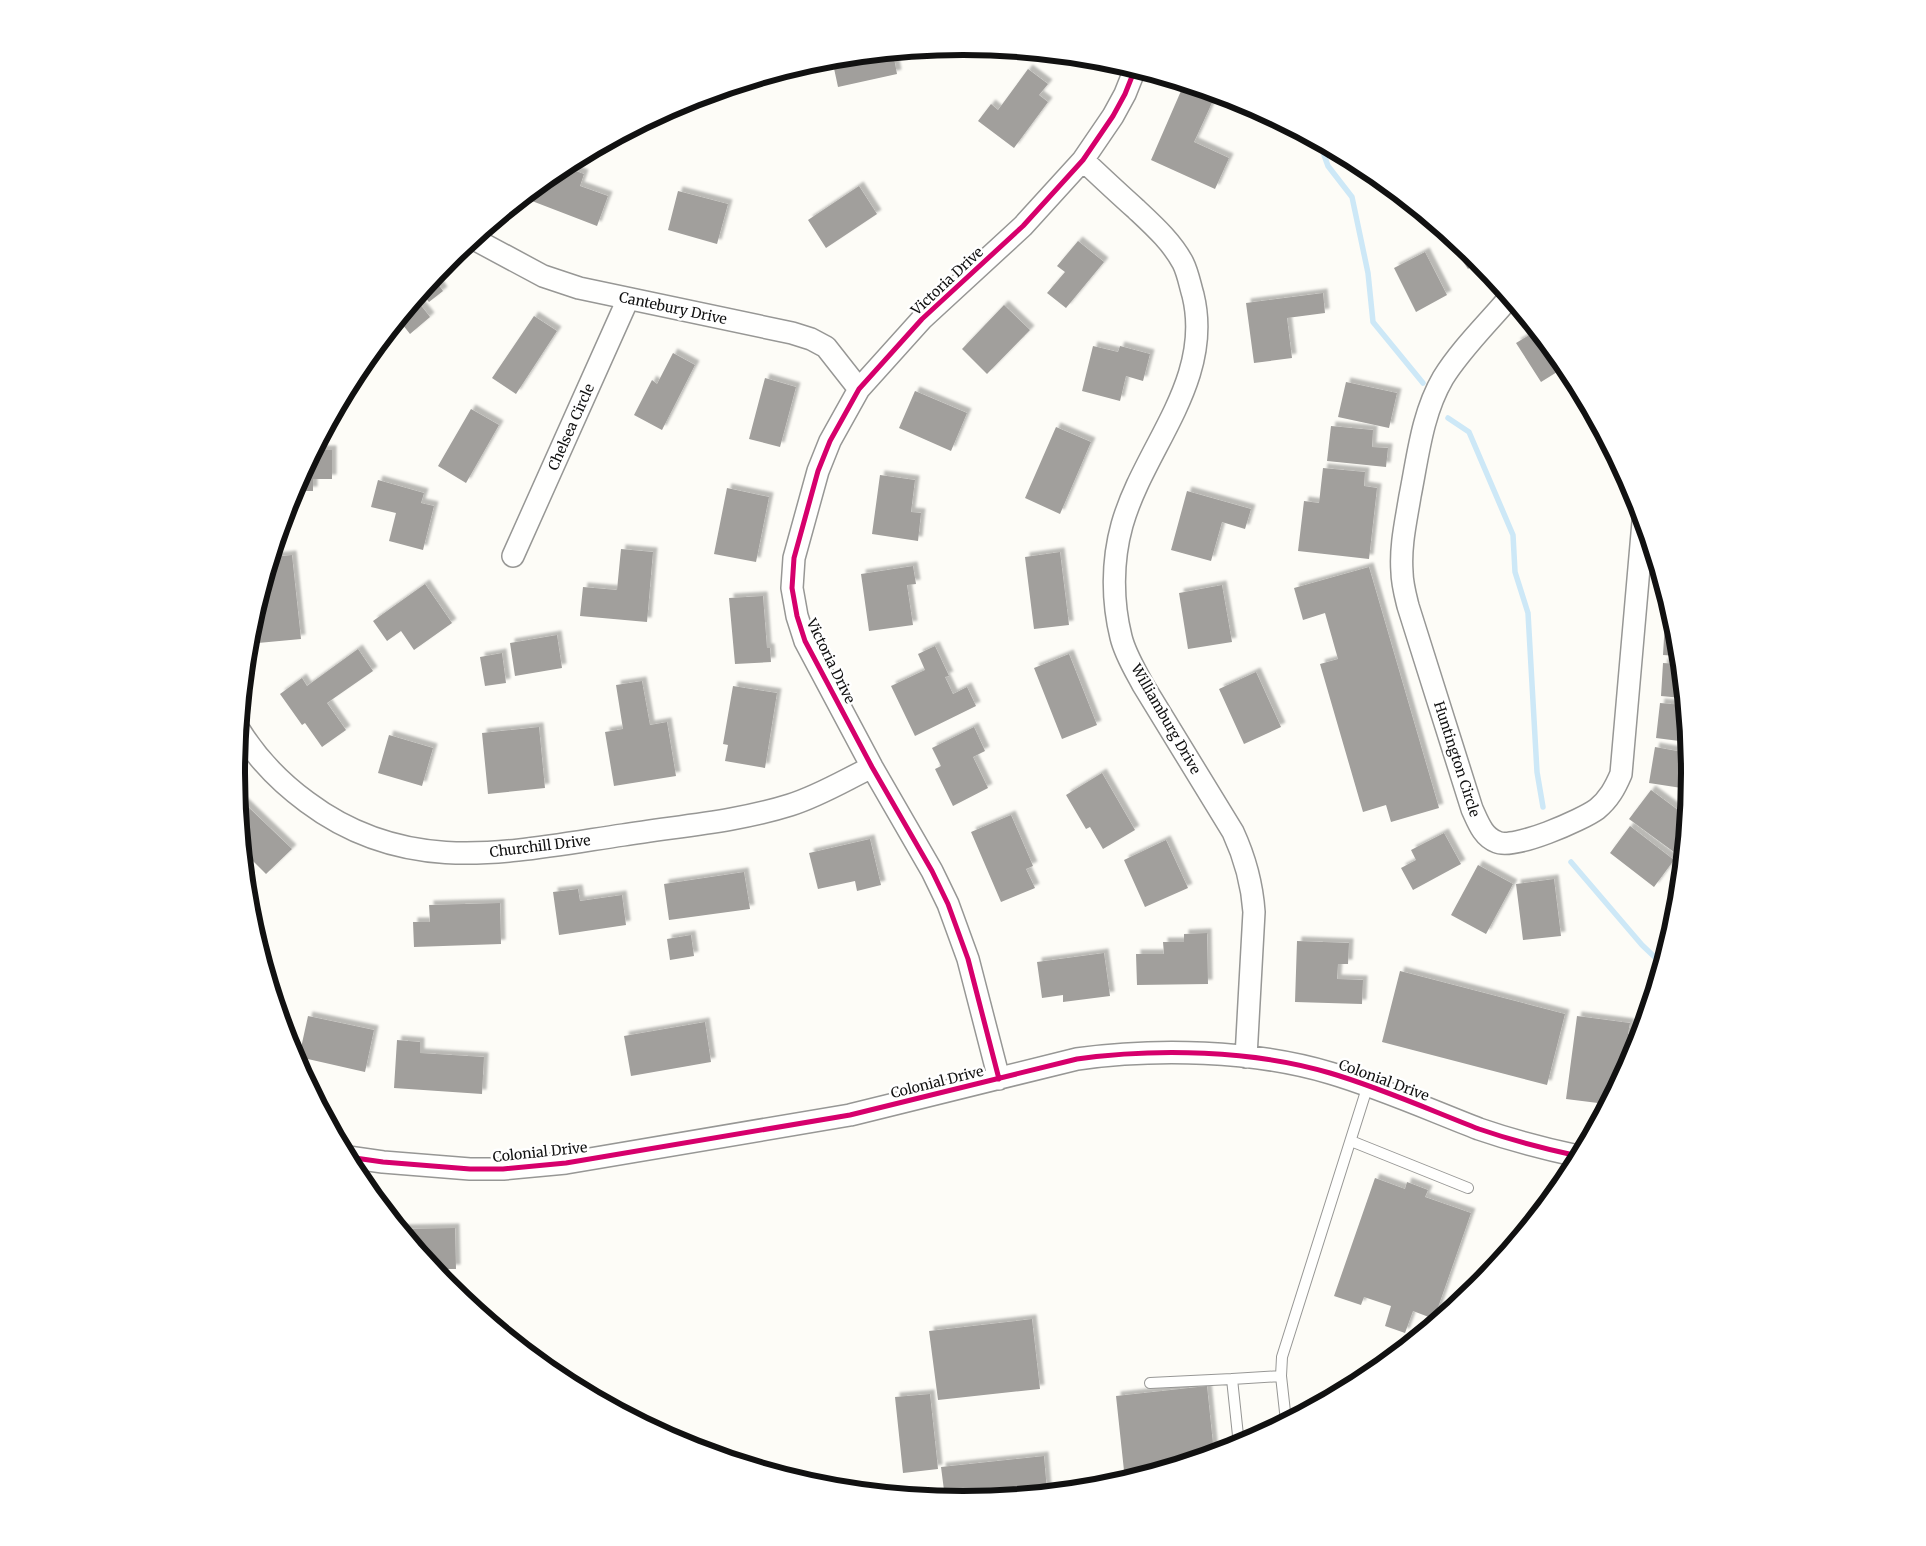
<svg xmlns="http://www.w3.org/2000/svg" width="1926" height="1546" font-family="Merriweather,serif">
<style>
.lines{fill:none;stroke-linecap:round;stroke-linejoin:round}
.stream{stroke:#cde8f7;stroke-width:5.5}
.building{fill:#a19f9c;filter:url(#shadow)}
.lane-casing{stroke:#979795;stroke-width:12}
.street-casing{stroke:#979795;stroke-width:24}
.lane{stroke:#fffffe;stroke-width:10}
.street{stroke:#fffffe;stroke-width:21}
.cycleway-casing{stroke:#fff;stroke-width:8}
.cycleway{stroke:#d6006c;stroke-width:5}
.labels{text-anchor:middle;dominant-baseline:central;stroke-width:5;stroke-linejoin:round;paint-order:stroke}
.street-label{font-size:14px;fill:#111;stroke:#fff}
.rim{fill:none;stroke:#111;stroke-width:6}
</style>
<defs>
<filter id="shadow"><feDropShadow dx="4.5" dy="-4.5" stdDeviation="1" flood-color="#0004"/></filter>
</defs>
<rect width="100%" height="100%" fill="#fdfcf7"/>
<g class="lines">
<!-- stream -->
<path class="stream" d="M 1320,144 L 1328,166 L 1352,197 L 1368,273 L 1373,322 L 1423,383
M 1448,418 L 1469,432 L 1513,535 L 1515,572 L 1528,613 L 1537,772 L 1543,807
M 1571,862 L 1642,945 L 1661,963"/>
</g>
<!-- building -->
<path class="building" d="M 893,53 L 897,74 L 838,87 L 832,59 Z
M 1028,69 L 1048,84 L 1039,95 L 1048,102 L 1014,148 L 978,121 L 991,104 L 998,110 Z
M 756,80 L 757,85 L 732,88 L 732,87 Z
M 1184,84 L 1216,94 L 1194,142 L 1229,158 L 1215,189 L 1151,160 Z
M 577,159 L 573,170 L 584,174 L 580,186 L 608,196 L 597,226 L 532,201 L 538,186 L 559,169 Z
M 859,186 L 877,214 L 826,248 L 808,220 Z
M 678,191 L 728,204 L 717,244 L 668,230 Z
M 1443,232 L 1479,261 L 1468,269 Z
M 1078,241 L 1104,262 L 1066,308 L 1047,293 L 1065,272 L 1057,266 Z
M 1425,252 L 1447,295 L 1416,312 L 1394,268 Z
M 434,278 L 443,291 L 429,302 L 421,293 Z
M 1323,293 L 1325,313 L 1287,318 L 1292,358 L 1254,363 L 1246,303 Z
M 416,299 L 430,317 L 410,334 L 399,320 Z
M 1004,305 L 1030,330 L 987,374 L 962,349 Z
M 534,316 L 557,331 L 516,394 L 492,378 Z
M 1536,331 L 1565,367 L 1541,382 L 1516,343 Z
M 1093,346 L 1118,352 L 1120,346 L 1150,354 L 1143,381 L 1126,376 L 1120,401 L 1082,391 Z
M 673,353 L 695,365 L 662,430 L 634,415 L 652,380 L 657,384 Z
M 765,378 L 796,387 L 780,447 L 749,439 Z
M 1346,382 L 1397,393 L 1389,428 L 1338,417 Z
M 915,391 L 967,413 L 951,451 L 899,428 Z
M 471,409 L 499,425 L 466,483 L 438,466 Z
M 1331,426 L 1373,430 L 1372,447 L 1388,448 L 1386,467 L 1327,461 Z
M 1056,427 L 1091,442 L 1060,514 L 1025,498 Z
M 316,450 L 332,450 L 332,479 L 313,479 L 313,491 L 294,491 Z
M 1323,468 L 1365,472 L 1364,486 L 1377,488 L 1369,559 L 1298,551 L 1304,501 L 1319,503 Z
M 880,475 L 915,480 L 911,512 L 921,513 L 918,541 L 872,534 Z
M 378,480 L 424,493 L 421,503 L 434,506 L 423,550 L 389,541 L 396,513 L 371,507 Z
M 727,488 L 769,497 L 756,562 L 714,554 Z
M 1187,491 L 1251,509 L 1245,529 L 1222,522 L 1211,561 L 1171,550 Z
M 621,549 L 653,552 L 647,622 L 580,616 L 583,587 L 617,590 Z
M 1060,552 L 1069,625 L 1034,629 L 1025,557 Z
M 292,555 L 301,639 L 258,643 L 255,615 L 273,557 Z
M 913,566 L 916,584 L 907,585 L 913,625 L 869,631 L 861,574 Z
M 1369,567 L 1439,808 L 1391,822 L 1386,805 L 1363,812 L 1320,664 L 1338,659 L 1325,613 L 1303,620 L 1294,588 Z
M 425,584 L 452,623 L 414,650 L 401,631 L 387,641 L 373,621 Z
M 1222,585 L 1232,642 L 1188,649 L 1179,593 Z
M 763,596 L 767,648 L 770,648 L 771,662 L 735,664 L 729,598 Z
M 1665,621 L 1673,622 L 1676,631 L 1678,656 L 1663,655 Z
M 557,635 L 562,668 L 515,676 L 510,643 Z
M 935,646 L 949,676 L 945,677 L 953,694 L 967,687 L 976,706 L 915,736 L 891,686 L 925,670 L 918,654 Z
M 358,649 L 373,671 L 327,703 L 346,730 L 322,747 L 305,723 L 302,725 L 280,694 L 302,678 L 307,686 Z
M 502,653 L 506,683 L 485,686 L 480,657 Z
M 1069,654 L 1097,725 L 1062,739 L 1034,668 Z
M 1663,663 L 1679,664 L 1682,698 L 1661,696 Z
M 1256,672 L 1281,727 L 1244,744 L 1219,689 Z
M 642,681 L 650,725 L 667,722 L 676,776 L 614,786 L 605,732 L 623,729 L 616,685 Z
M 733,686 L 777,693 L 765,768 L 725,761 L 728,745 L 723,744 Z
M 1660,703 L 1683,705 L 1687,742 L 1656,738 Z
M 539,727 L 545,788 L 488,794 L 482,733 Z
M 974,727 L 985,751 L 973,757 L 988,788 L 953,806 L 935,769 L 941,766 L 932,748 Z
M 389,735 L 433,748 L 422,786 L 378,773 Z
M 1655,747 L 1688,753 L 1690,773 L 1688,789 L 1649,783 Z
M 1102,773 L 1135,830 L 1103,849 L 1090,827 L 1086,829 L 1066,795 Z
M 1651,790 L 1686,816 L 1682,848 L 1678,855 L 1629,819 Z
M 243,802 L 292,849 L 266,874 L 244,852 L 239,806 Z
M 1011,815 L 1033,866 L 1026,869 L 1035,888 L 1001,902 L 971,832 Z
M 1630,826 L 1674,860 L 1654,887 L 1610,853 Z
M 1444,833 L 1461,864 L 1413,890 L 1401,868 L 1416,860 L 1411,850 Z
M 870,839 L 881,885 L 857,891 L 855,881 L 818,889 L 809,853 Z
M 1166,840 L 1188,888 L 1145,907 L 1124,860 Z
M 1478,865 L 1513,884 L 1486,934 L 1451,915 Z
M 744,872 L 750,909 L 669,920 L 664,884 Z
M 1554,879 L 1561,936 L 1523,940 L 1516,884 Z
M 578,889 L 580,901 L 622,895 L 626,925 L 559,935 L 553,892 Z
M 500,903 L 501,944 L 414,947 L 413,922 L 430,922 L 429,905 Z
M 1207,933 L 1208,984 L 1137,985 L 1136,954 L 1164,954 L 1163,942 L 1184,942 L 1184,934 Z
M 691,935 L 694,956 L 670,960 L 667,939 Z
M 1297,941 L 1349,943 L 1348,964 L 1338,964 L 1337,979 L 1363,980 L 1362,1004 L 1295,1002 Z
M 1104,953 L 1110,996 L 1063,1002 L 1063,995 L 1042,998 L 1037,962 Z
M 1400,971 L 1565,1014 L 1547,1085 L 1382,1042 Z
M 308,1016 L 374,1030 L 365,1072 L 299,1057 Z
M 1577,1016 L 1630,1023 L 1628,1034 L 1639,1035 L 1634,1051 L 1606,1104 L 1566,1099 Z
M 705,1022 L 711,1062 L 631,1076 L 624,1036 Z
M 397,1040 L 420,1042 L 420,1053 L 484,1057 L 482,1094 L 394,1088 Z
M 1375,1178 L 1405,1189 L 1407,1182 L 1428,1190 L 1425,1197 L 1471,1213 L 1434,1319 L 1413,1311 L 1405,1333 L 1385,1326 L 1391,1306 L 1364,1297 L 1361,1305 L 1334,1296 Z
M 455,1228 L 456,1269 L 440,1269 L 440,1276 L 401,1229 Z
M 1032,1319 L 1040,1389 L 938,1400 L 929,1331 Z
M 1207,1386 L 1214,1453 L 1125,1480 L 1116,1396 Z
M 930,1394 L 938,1469 L 903,1473 L 895,1397 Z
M 1044,1456 L 1047,1491 L 963,1500 L 945,1498 L 941,1467 Z"/>
<g class="lines">
<defs>
<path id="lane" d="M 1351,1141 L 1468,1188
M 1150,1383 L 1232,1379
M 1286,1421 L 1281,1376 L 1282,1357 L 1368,1085
M 1239,1445 L 1232,1379 L 1281,1376"/>
<path id="street" d="M 1083,160 C 1101,177 1118,193 1136,209 C 1153,225 1172,242 1183,263 C 1188,273 1190,285 1193,295 C 1214,381 1144,447 1122,525 C 1112,561 1112,601 1121,637 C 1125,654 1135,670 1143,685 L 1233,832 C 1245,858 1252,883 1254,912 L 1246,1057
M 474,239 L 543,276 L 579,288 L 792,333 L 811,339 L 826,347 L 859,389
M 1509,298 C 1487,324 1461,349 1443,378 C 1422,414 1418,456 1410,496 C 1406,521 1400,546 1402,572 C 1402,583 1405,594 1408,606 L 1472,809 C 1478,822 1483,837 1497,842 C 1514,850 1582,820 1597,809 C 1609,799 1615,788 1621,774 L 1643,522
M 513,556 L 628,299
M 240,731 C 257,758 281,783 307,802 C 407,877 509,852 623,835 C 678,826 736,822 790,805 C 819,796 845,780 872,767
M 999,1079 L 968,959 L 948,904 L 932,871 L 872,767 L 805,641 L 797,616 L 792,588 L 794,558 L 818,471 L 830,441 L 859,389 L 922,319 L 1023,226 L 1083,160 L 1113,116 L 1125,94 L 1135,69
M 348,1157 L 383,1162 L 470,1169 L 503,1169 L 566,1163 L 850,1115 L 1077,1059 C 1156,1048 1253,1050 1330,1073 C 1381,1088 1430,1110 1479,1129 C 1511,1140 1545,1149 1578,1156"/>
</defs>
<!-- lane casing -->
<use href="#lane" class="lane-casing"/>
<!-- street casing -->
<use href="#street" class="street-casing"/>
<!-- lane -->
<use href="#lane" class="lane"/>
<!-- street -->
<use href="#street" class="street"/>
<defs>
<path id="cycleway" d="M 999,1079 L 968,959 L 948,904 L 932,871 L 872,767 L 805,641 L 797,616 L 792,588 L 794,558 L 818,471 L 830,441 L 859,389 L 922,319 L 1023,226 L 1083,160 L 1113,116 L 1125,94 L 1135,69
M 348,1157 L 383,1162 L 470,1169 L 503,1169 L 566,1163 L 850,1115 L 1077,1059 C 1156,1048 1253,1050 1330,1073 C 1381,1088 1430,1110 1479,1129 C 1511,1140 1545,1149 1578,1156"/>
</defs>
<!-- cycleway casing -->
<use href="#cycleway" class="cycleway-casing"/>
<!-- cycleway -->
<use href="#cycleway" class="cycleway"/>
</g>
<g class="labels">
<!-- street labels -->
<g class="street-label">
<text transform="translate(947 281) rotate(-43)">Victoria Drive</text>
<text transform="translate(673 308) rotate(12)">Cantebury Drive</text>
<text transform="translate(571 427) rotate(-66)">Chelsea Circle</text>
<text transform="translate(831 661) rotate(64)">Victoria Drive</text>
<text transform="translate(1166 719) rotate(60)">Williamburg Drive</text>
<text transform="translate(1457 759) rotate(72)">Huntington Circle</text>
<text transform="translate(540 846) rotate(-7)">Churchill Drive</text>
<text transform="translate(1384 1080) rotate(20)">Colonial Drive</text>
<text transform="translate(937 1082) rotate(-14)">Colonial Drive</text>
<text transform="translate(540 1152) rotate(-6)">Colonial Drive</text>
</g>
</g>
<!-- crop -->
<path d="M0 0H1926V1546H0ZM245 773a718 718 0 1 1 1436 0a718 718 0 1 1-1436 0Z" fill="#fff" fill-rule="evenodd"/>
<path class="rim" d="M245 773a718 718 0 1 1 1436 0a718 718 0 1 1-1436 0Z"/>
</svg>
